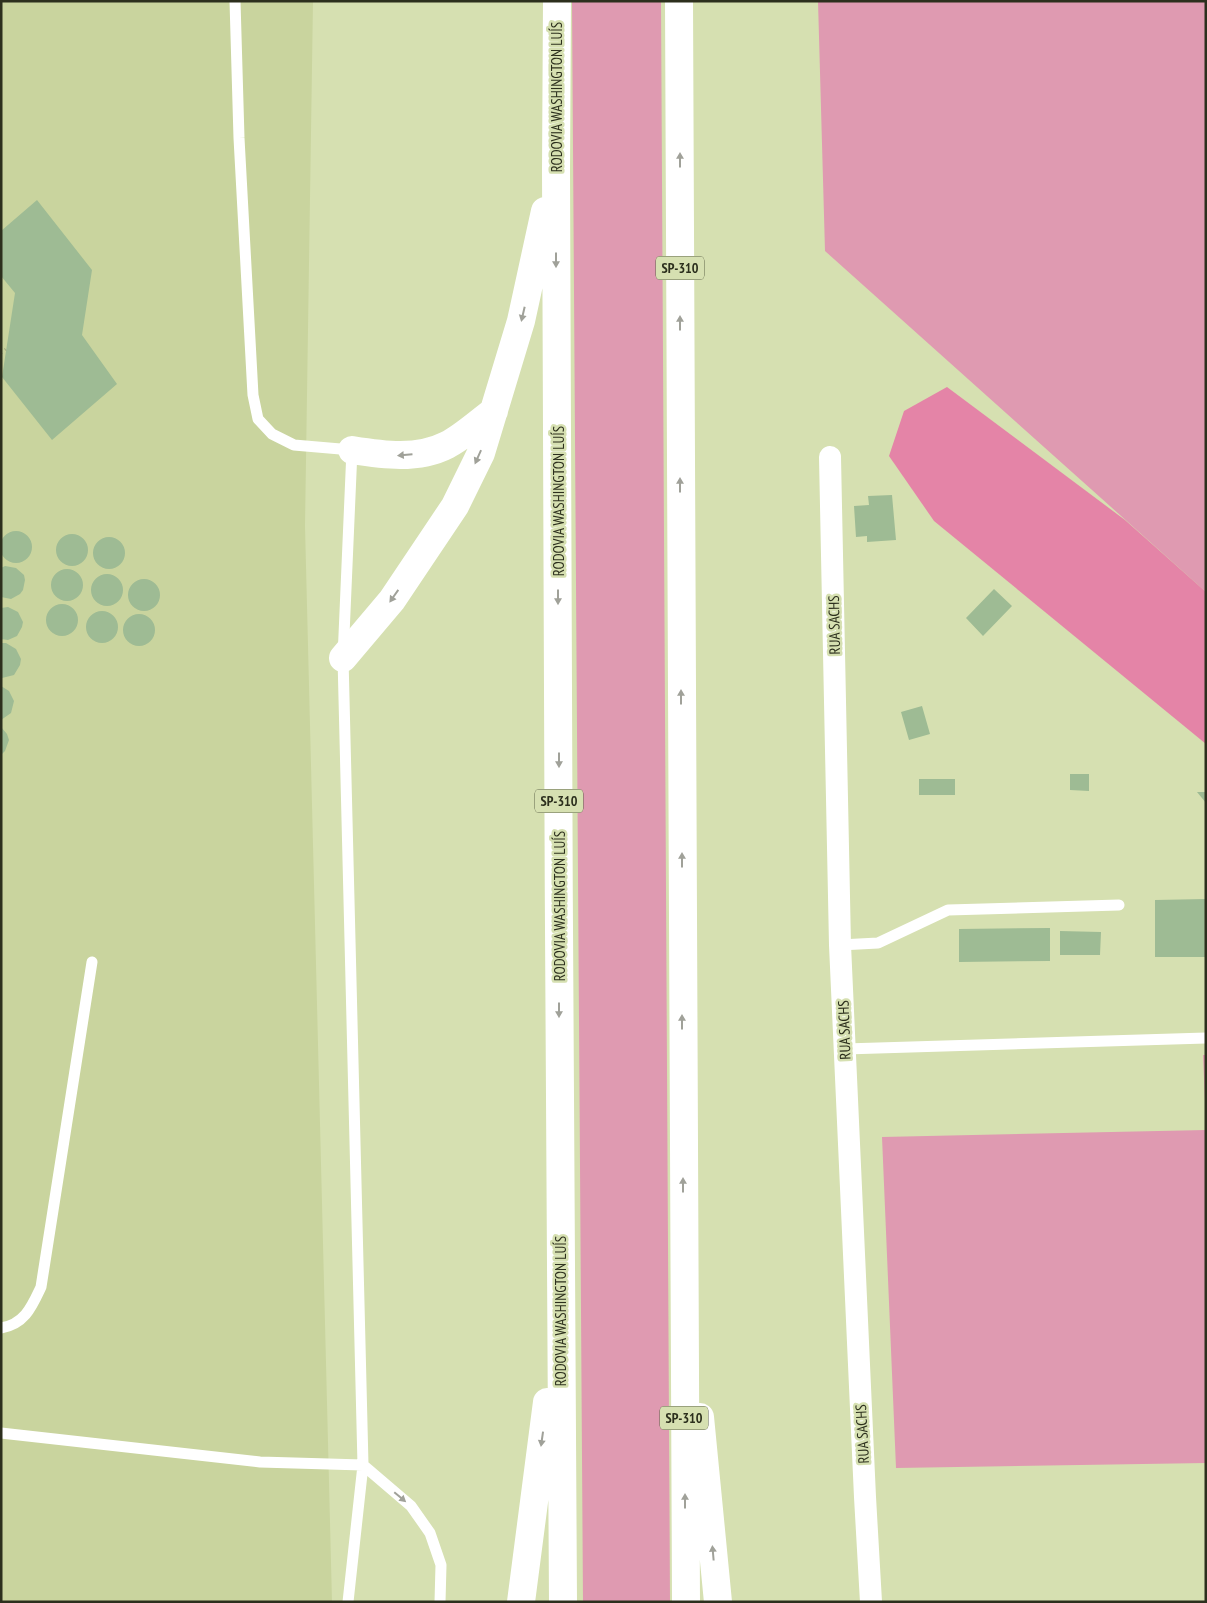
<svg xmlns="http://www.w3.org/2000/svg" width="1207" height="1603" font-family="'PT Sans Narrow',sans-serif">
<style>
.built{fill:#c9d49e}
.green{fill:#df9ab1}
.forest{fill:#e484a7}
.building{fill:#9ebb94}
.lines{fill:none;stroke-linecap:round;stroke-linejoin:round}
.path{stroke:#a2aa83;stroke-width:3;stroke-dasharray:1 4;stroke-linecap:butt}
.lane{stroke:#fff;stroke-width:11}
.street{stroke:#fff;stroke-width:22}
.highway{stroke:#fff;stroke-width:28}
.oneway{fill:#a0a199}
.labels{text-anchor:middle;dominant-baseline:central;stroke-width:5;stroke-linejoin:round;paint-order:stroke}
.shield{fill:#d6e0b1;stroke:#5f6449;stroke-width:1}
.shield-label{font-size:14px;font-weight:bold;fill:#2c2f1d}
.street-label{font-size:15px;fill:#2c2f1d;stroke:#d6e0b1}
</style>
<rect width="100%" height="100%" fill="#d6e0b1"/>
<!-- built -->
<path class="built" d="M 1,1 L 313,1 L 305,526 L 332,1602 L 1,1602 Z"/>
<!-- green -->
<path class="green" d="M 572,1 L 661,1 L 670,1602 L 583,1602 Z
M 818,1 L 1206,1 L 1206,592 L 825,251 Z
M 1203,1055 L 1206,1055 L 1206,1124 Z
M 1206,1130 L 1206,1463 L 896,1468 L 882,1137 Z"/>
<!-- forest -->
<path class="forest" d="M 947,387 L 1125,520 L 1206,592 L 1206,744 L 934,521 L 889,456 L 904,411 Z"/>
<!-- building -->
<path class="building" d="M 37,200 L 92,270 L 82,335 L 117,384 L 52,440 L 2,377 L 15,293 L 1,276 L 1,231 Z
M 892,495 L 896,540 L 867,542 L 867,536 L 856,537 L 854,506 L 869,505 L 868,496 Z
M0 547a16 16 0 1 1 32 0a16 16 0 1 1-32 0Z
M56 550a16 16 0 1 1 32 0a16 16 0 1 1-32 0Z
M93 553a16 16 0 1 1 32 0a16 16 0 1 1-32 0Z
M 5,566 L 16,568 L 24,575 L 25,580 L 23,590 L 20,594 L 11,599 L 1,597 L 1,568 Z
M51 585a16 16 0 1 1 32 0a16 16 0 1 1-32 0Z
M91 590a16 16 0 1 1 32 0a16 16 0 1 1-32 0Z
M128 595a16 16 0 1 1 32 0a16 16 0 1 1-32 0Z
M 994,589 L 1012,606 L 983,636 L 966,618 Z
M46 620a16 16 0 1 1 32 0a16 16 0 1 1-32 0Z
M 8,607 L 18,612 L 23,622 L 22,627 L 17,636 L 8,640 L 1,639 L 1,608 Z
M86 627a16 16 0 1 1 32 0a16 16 0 1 1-32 0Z
M123 630a16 16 0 1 1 32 0a16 16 0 1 1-32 0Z
M 1,643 L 6,643 L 16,649 L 21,659 L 20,665 L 14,675 L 2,678 Z
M 1,686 L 9,691 L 14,701 L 11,713 L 1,720 Z
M 922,706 L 930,734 L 909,740 L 901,712 Z
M 1,727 L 7,734 L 9,740 L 5,751 L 1,755 Z
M 1070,774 L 1089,774 L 1089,791 L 1070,790 Z
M 919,779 L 955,779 L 955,795 L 919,795 Z
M 1197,792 L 1206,792 L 1206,803 Z
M 1206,899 L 1206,957 L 1155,957 L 1155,900 Z
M 1050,928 L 1050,961 L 959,962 L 959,929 Z
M 1060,931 L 1101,932 L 1100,955 L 1060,955 Z"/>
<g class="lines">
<!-- path -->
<path class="path" d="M 1,353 L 6,349"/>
<!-- lane -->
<path class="lane" d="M 235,1 L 239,138 L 253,395 L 258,419 L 272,434 L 294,445 L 352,450 L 343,658 L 363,1465 L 348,1602
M 840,945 L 878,943 L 948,910 L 1119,905
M 845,1049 L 1206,1038
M 1,1328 C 25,1324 32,1306 41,1287 L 92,962
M 1,1433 L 260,1462 L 363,1465 L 411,1506 L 430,1533 L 441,1565 L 440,1602"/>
<!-- street -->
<path class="street" d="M 830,457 L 840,945 L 865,1497 L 871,1602"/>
<!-- highway -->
<path class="highway" d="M 557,1 C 557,58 556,114 556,170 C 558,647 559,1125 563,1602
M 679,1 L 686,1602
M 352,450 C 383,455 418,460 447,445 C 463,437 479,422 494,411
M 343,658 L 392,600 L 455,506 L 481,453 L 521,321 L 545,211
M 700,1417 L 718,1602
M 521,1602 L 547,1402"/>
</g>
<!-- one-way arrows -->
<defs><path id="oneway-solid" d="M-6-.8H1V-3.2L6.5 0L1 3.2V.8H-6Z" transform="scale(1.25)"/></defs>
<g class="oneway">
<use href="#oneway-solid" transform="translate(680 160) rotate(-90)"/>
<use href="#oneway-solid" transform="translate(556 260) rotate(90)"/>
<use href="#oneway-solid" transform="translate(523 314) rotate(103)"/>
<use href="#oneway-solid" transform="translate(680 323) rotate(-90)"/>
<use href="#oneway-solid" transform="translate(405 455) rotate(175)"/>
<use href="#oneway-solid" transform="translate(478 457) rotate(114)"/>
<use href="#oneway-solid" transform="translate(680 485) rotate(-90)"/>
<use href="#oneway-solid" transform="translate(394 596) rotate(125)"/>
<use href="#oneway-solid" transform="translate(558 597) rotate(90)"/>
<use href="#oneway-solid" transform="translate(681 697) rotate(-90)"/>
<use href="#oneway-solid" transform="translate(559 760) rotate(90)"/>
<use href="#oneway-solid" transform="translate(682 860) rotate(-90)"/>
<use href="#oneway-solid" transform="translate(559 1010) rotate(90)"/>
<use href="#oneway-solid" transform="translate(682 1022) rotate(-90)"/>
<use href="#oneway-solid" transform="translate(683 1185) rotate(-90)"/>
<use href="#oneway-solid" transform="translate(542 1439) rotate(98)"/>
<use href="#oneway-solid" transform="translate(400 1497) rotate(40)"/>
<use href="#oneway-solid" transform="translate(685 1501) rotate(-90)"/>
<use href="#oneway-solid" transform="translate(713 1553) rotate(-95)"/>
</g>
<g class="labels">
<!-- shield labels -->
<g class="shield">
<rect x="656" y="256.5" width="48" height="23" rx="4"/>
<rect x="535" y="789.5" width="48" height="23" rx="4"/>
<rect x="660" y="1406.5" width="48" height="23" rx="4"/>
</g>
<g class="shield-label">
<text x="680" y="268">SP-310</text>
<text x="559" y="801">SP-310</text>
<text x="684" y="1418">SP-310</text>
</g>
<!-- street labels -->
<g class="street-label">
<text transform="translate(556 97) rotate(-90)">RODOVIA WASHINGTON LUÍS</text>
<text transform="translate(558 501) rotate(-90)">RODOVIA WASHINGTON LUÍS</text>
<text transform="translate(834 625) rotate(-91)">RUA SACHS</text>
<text transform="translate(559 906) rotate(-90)">RODOVIA WASHINGTON LUÍS</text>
<text transform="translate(844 1030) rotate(-92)">RUA SACHS</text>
<text transform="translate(560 1311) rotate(-90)">RODOVIA WASHINGTON LUÍS</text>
<text transform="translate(862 1434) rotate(-93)">RUA SACHS</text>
</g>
</g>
<!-- border -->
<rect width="1207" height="1603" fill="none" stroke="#2c2f1d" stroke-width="5"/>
</svg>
